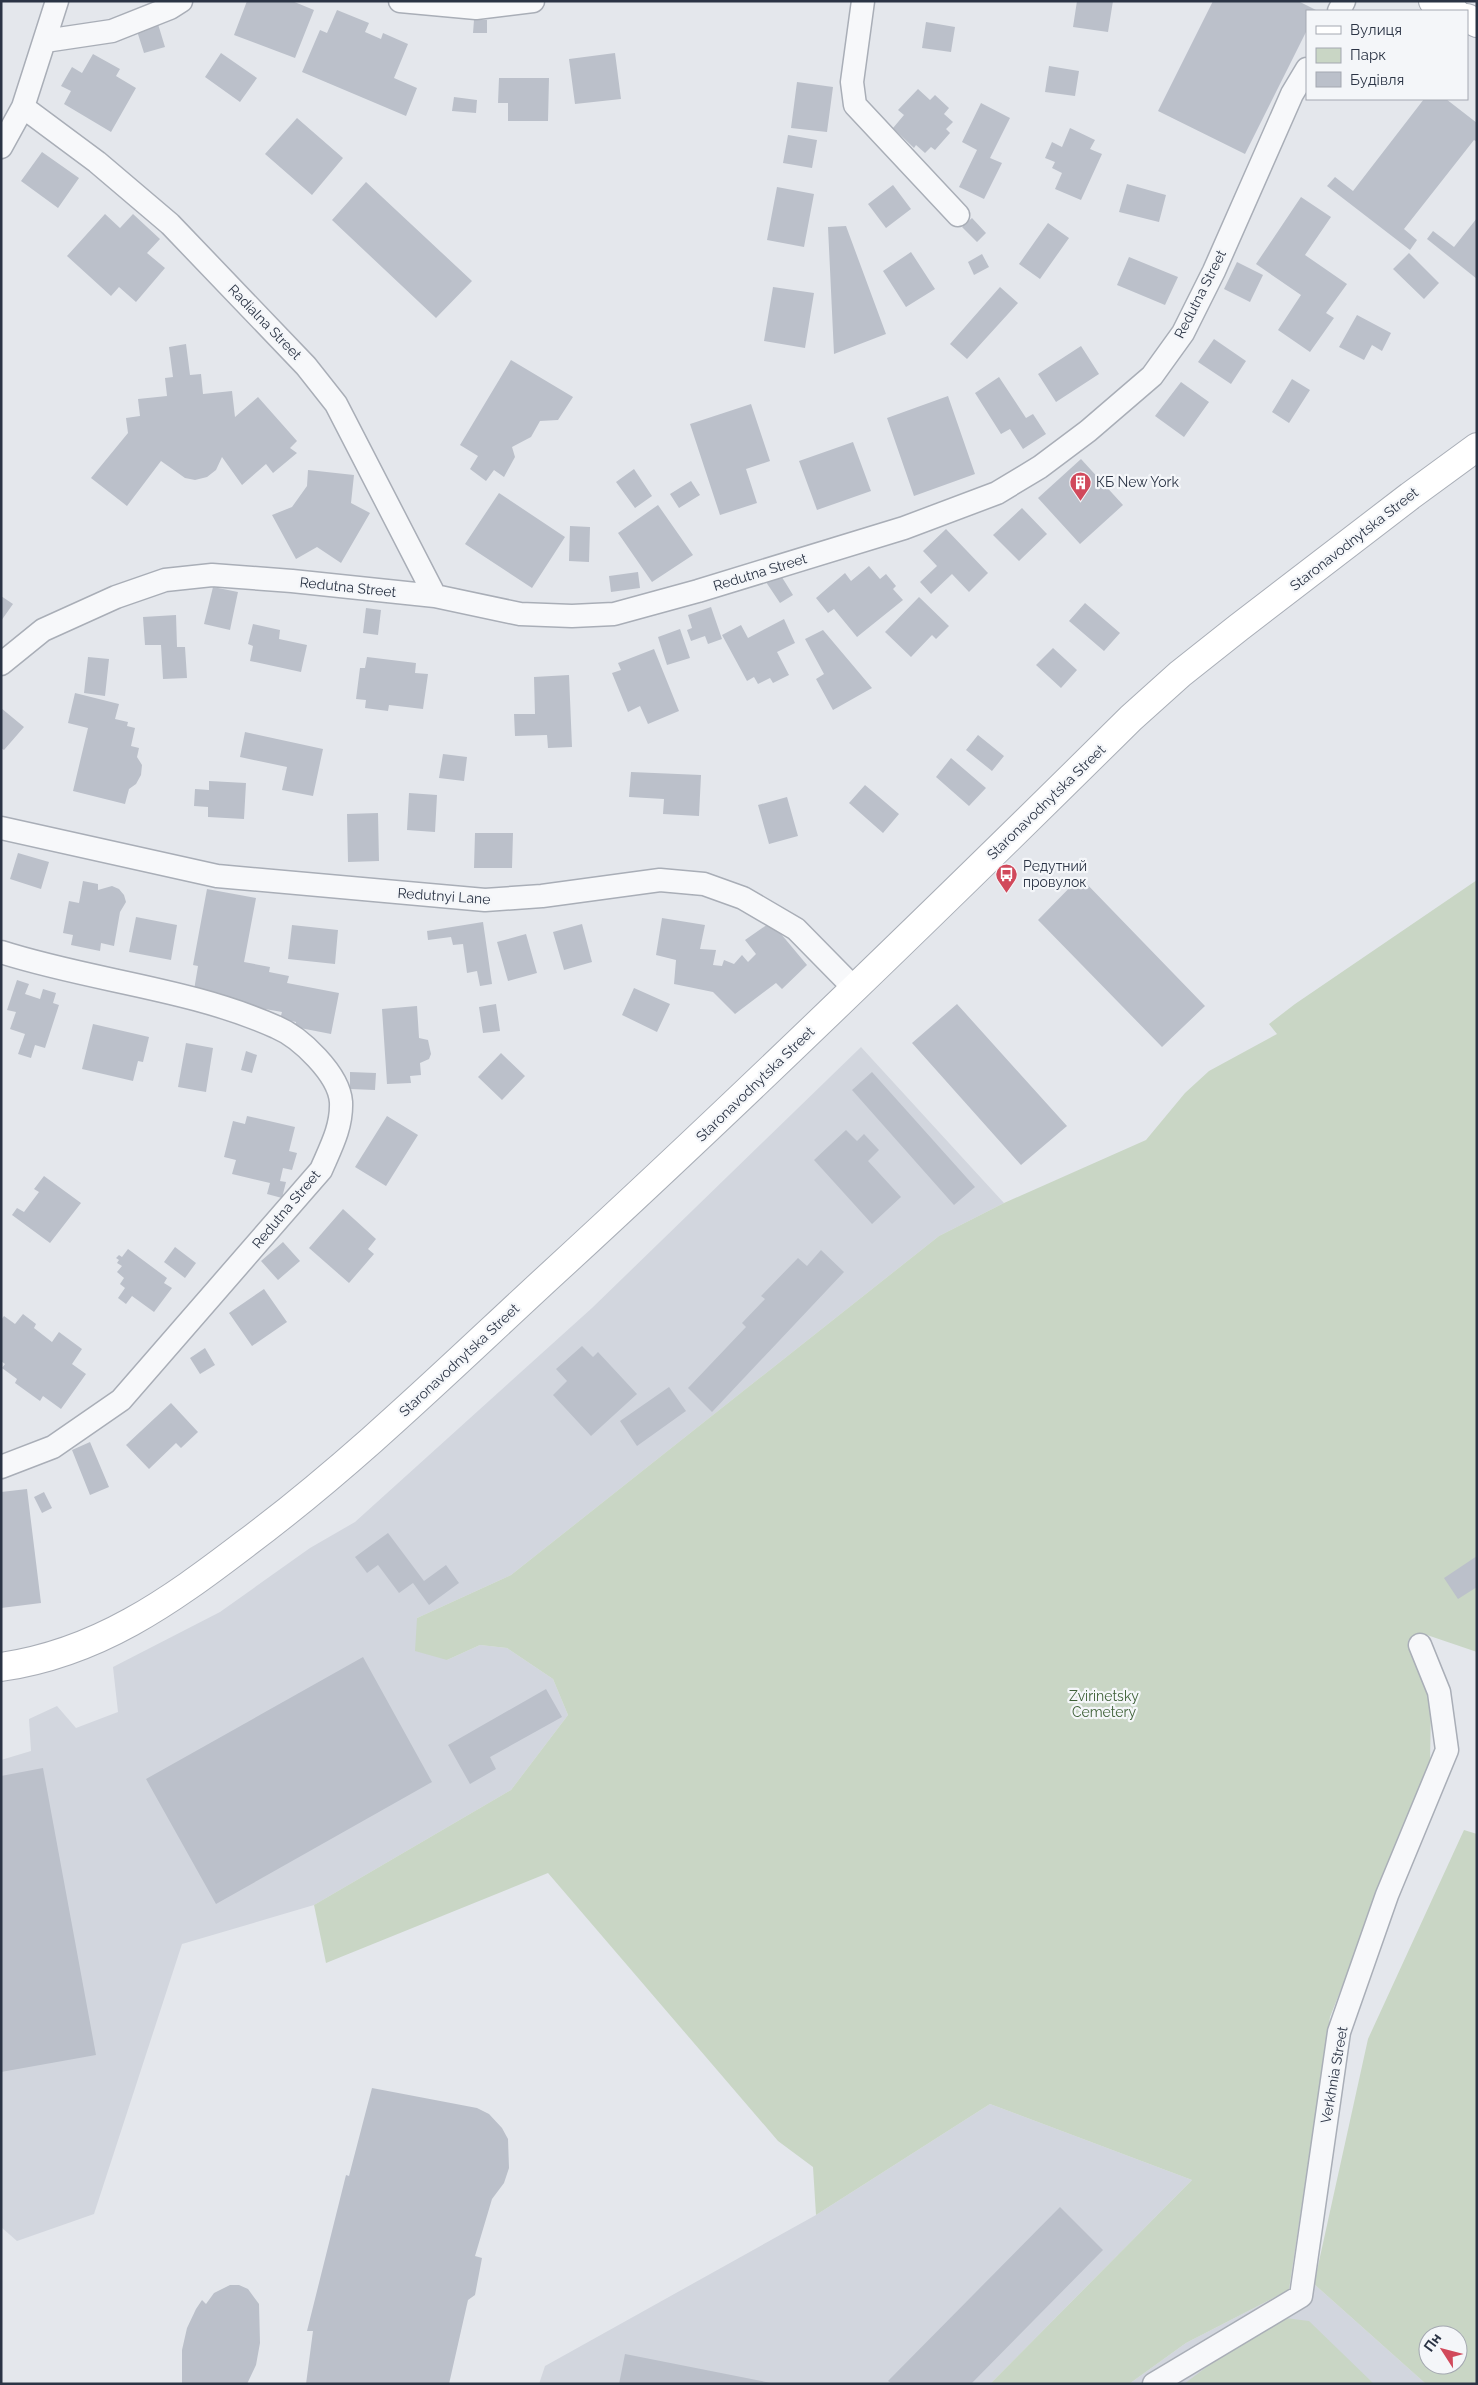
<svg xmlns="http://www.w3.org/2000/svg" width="1478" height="2385" font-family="Raleway,sans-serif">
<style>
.built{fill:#d2d6de}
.green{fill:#c9d6c5;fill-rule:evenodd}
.building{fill:#bbc0ca}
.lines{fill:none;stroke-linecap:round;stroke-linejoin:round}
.minor-casing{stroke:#a9aeb7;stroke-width:25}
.secondary-casing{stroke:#a9aeb7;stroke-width:30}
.minor{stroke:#f7f8fa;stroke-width:22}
.secondary{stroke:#fff;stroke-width:28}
.labels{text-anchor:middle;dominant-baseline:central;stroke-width:4.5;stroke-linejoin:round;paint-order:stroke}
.street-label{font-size:14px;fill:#2b3445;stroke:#f4f6f9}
.poi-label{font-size:14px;fill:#2b3445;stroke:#f4f6f9;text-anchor:start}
.park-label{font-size:14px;fill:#3f6138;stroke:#f4f6f9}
</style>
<rect width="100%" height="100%" fill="#e4e7ec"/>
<!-- built -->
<path class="built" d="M 861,1047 L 1004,1203 L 939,1236 L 511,1575 L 417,1618 L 447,1660 L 480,1645 L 507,1648 L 553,1679 L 568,1715 L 511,1790 L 314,1905 L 182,1944 L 94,2214 L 17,2241 L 1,2227 L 1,1760 L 31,1751 L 29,1719 L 57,1706 L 76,1728 L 118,1712 L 113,1667 L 220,1612 L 310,1548 L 355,1522 L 592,1308 Z
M 990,2104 L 1192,2180 L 990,2384 L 539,2384 L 545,2366 L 816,2215 Z
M 1314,2284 L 1426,2384 L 1129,2384 L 1186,2343 L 1289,2290 Z"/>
<!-- green -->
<path class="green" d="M 1477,880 L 1477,1652 L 1427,1635 L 1408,1640 L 1431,1703 L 1430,1765 L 1330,2017 L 1289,2290 L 1186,2343 L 1129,2384 L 990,2384 L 1192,2180 L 990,2104 L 816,2215 L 813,2167 L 778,2141 L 548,1873 L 326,1963 L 314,1905 L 511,1790 L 568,1715 L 553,1679 L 507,1648 L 480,1645 L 447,1660 L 415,1651 L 417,1618 L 511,1575 L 939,1236 L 1004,1203 L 1146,1140 L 1185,1093 L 1209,1071 L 1277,1034 L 1269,1024 L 1295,1004 Z
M 1464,1830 L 1477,1834 L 1477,2384 L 1426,2384 L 1314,2284 L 1368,2039 ZM 1428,2335 L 1458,2335 L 1458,2365 L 1428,2365 Z
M 1285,2318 L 1309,2321 L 1374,2384 L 1184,2384 L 1237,2344 Z"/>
<!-- building -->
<path class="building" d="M 247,1 L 292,1 L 314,10 L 295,58 L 234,35 Z
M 1077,1 L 1113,1 L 1108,32 L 1073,27 Z
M 1213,1 L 1298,1 L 1318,11 L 1307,11 L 1307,30 L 1245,154 L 1158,111 Z
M 337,10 L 369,23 L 365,32 L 381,39 L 383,33 L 408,44 L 394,78 L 417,88 L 406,116 L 302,72 L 320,30 L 327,33 Z
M 474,20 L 487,20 L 487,33 L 473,33 Z
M 926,22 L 955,27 L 951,52 L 922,48 Z
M 158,24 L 165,47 L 144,53 L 137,31 Z
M 221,53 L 257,78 L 240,102 L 205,77 Z
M 615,53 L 621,99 L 575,104 L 569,59 Z
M 93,54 L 120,69 L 116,76 L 136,88 L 111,132 L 64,104 L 71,91 L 61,86 L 72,67 L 82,73 Z
M 1049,66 L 1079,71 L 1075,96 L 1045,92 Z
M 499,78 L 549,78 L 548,121 L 508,121 L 508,103 L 498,103 Z
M 797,82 L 833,87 L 827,132 L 791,128 Z
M 918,89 L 930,100 L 935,95 L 949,108 L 944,114 L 953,122 L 946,129 L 950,133 L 935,150 L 931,147 L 925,153 L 916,145 L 914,148 L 893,128 L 904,115 L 898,110 Z
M 454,97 L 477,100 L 476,113 L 452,111 Z
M 1424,99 L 1446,99 L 1477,123 L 1477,142 L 1474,140 L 1404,229 L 1417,240 L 1410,250 L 1327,186 L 1335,177 L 1353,191 Z
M 981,103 L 1010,118 L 990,158 L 1002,163 L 984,199 L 959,187 L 977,150 L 962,142 Z
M 297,118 L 343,158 L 312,195 L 265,154 Z
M 1070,128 L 1095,140 L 1090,149 L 1102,154 L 1081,200 L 1055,189 L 1062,173 L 1052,168 L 1055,162 L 1045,158 L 1052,142 L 1062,147 Z
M 788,135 L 817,140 L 812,168 L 783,163 Z
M 42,152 L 79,178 L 58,208 L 21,181 Z
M 366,182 L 472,281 L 436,318 L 332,220 Z
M 1127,184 L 1166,195 L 1159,222 L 1119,212 Z
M 893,185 L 911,209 L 886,228 L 868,204 Z
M 777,187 L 814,194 L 804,247 L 767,240 Z
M 1301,197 L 1331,217 L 1305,255 L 1347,284 L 1326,313 L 1334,318 L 1310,352 L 1278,330 L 1301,295 L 1256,264 Z
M 105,214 L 120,228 L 133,214 L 160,239 L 147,253 L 165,268 L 136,302 L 119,287 L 111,296 L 67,256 Z
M 972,218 L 986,233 L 977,242 L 962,227 Z
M 1477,218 L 1477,279 L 1427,239 L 1433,231 L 1454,247 Z
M 1048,223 L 1069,238 L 1040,279 L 1019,264 Z
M 846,226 L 886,334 L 834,354 L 828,227 Z
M 911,252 L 935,289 L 906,307 L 883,271 Z
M 1409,253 L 1439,283 L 1424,299 L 1393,269 Z
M 982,254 L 989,267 L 974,275 L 968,262 Z
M 1129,257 L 1178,277 L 1165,305 L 1117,285 Z
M 1237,262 L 1263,275 L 1250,302 L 1224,289 Z
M 773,287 L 814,293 L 805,348 L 764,341 Z
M 1000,287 L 1018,303 L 967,359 L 950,344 Z
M 1357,315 L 1391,333 L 1382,351 L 1372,345 L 1364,360 L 1339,347 Z
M 1214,339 L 1246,361 L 1231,384 L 1198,362 Z
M 186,344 L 190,375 L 201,374 L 203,394 L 232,391 L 235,417 L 258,397 L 297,441 L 290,448 L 297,453 L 273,473 L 266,464 L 242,485 L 222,457 L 216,470 L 207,477 L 195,480 L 185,478 L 161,461 L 127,506 L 91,478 L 128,433 L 126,418 L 140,416 L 138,399 L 167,396 L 165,378 L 173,377 L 169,347 Z
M 1081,346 L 1099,374 L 1056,402 L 1038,374 Z
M 511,360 L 573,397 L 558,420 L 540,421 L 531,437 L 512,447 L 515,457 L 504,477 L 494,470 L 486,481 L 470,469 L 478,456 L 460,445 Z
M 999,377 L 1026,418 L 1033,414 L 1046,434 L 1023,449 L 1010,429 L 1001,434 L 975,393 Z
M 1292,379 L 1310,390 L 1289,423 L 1272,412 Z
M 1181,382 L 1209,402 L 1184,437 L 1155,416 Z
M 948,396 L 975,474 L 914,496 L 887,418 Z
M 751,404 L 770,461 L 746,469 L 757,503 L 720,515 L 690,424 Z
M 853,442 L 871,491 L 817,510 L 799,461 Z
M 1081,459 L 1123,505 L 1080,544 L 1038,498 Z
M 634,469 L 652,496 L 635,508 L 616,482 Z
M 308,470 L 354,475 L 351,503 L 370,513 L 341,563 L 317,547 L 296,559 L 272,515 L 292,507 L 307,486 Z
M 691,481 L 700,495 L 679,508 L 670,494 Z
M 499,493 L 565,537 L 532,588 L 465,544 Z
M 658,505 L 693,555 L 652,582 L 618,533 Z
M 1022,508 L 1047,534 L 1019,561 L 993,535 Z
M 570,526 L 590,527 L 589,562 L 569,561 Z
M 946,529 L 988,573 L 969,592 L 952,574 L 931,594 L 920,582 L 937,566 L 923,551 Z
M 869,566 L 880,579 L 886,574 L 896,586 L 893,589 L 903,600 L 857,637 L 834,609 L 828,613 L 816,598 L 845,573 L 851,581 Z
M 638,572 L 640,588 L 611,592 L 609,576 Z
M 780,574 L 793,595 L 780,603 L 766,582 Z
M 213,587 L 238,592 L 230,630 L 204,624 Z
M 1,596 L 13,604 L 1,621 Z
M 919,597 L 949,626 L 936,639 L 932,635 L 911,657 L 885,632 Z
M 1085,603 L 1120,633 L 1104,651 L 1069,621 Z
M 711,607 L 722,639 L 708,644 L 705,636 L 691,641 L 687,630 L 692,628 L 688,615 Z
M 366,608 L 381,610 L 378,635 L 363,633 Z
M 176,615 L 177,647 L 185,647 L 187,678 L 163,679 L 161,645 L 145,645 L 143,617 Z
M 784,619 L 795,643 L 777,652 L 789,675 L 773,683 L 770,678 L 758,684 L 754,677 L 747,681 L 722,635 L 741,625 L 748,638 Z
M 253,624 L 280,630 L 279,639 L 307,645 L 301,672 L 250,661 L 253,646 L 248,644 Z
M 680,629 L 690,658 L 667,665 L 658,637 Z
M 823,630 L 872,688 L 833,710 L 816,679 L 824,674 L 805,639 Z
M 1053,648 L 1077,670 L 1061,688 L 1036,665 Z
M 654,649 L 679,711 L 648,724 L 640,706 L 628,712 L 612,673 L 621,670 L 618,663 Z
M 88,657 L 109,659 L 105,696 L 84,693 Z
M 367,657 L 416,663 L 415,673 L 428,674 L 423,709 L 389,705 L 388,711 L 365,708 L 366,700 L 356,699 L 360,668 L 365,668 Z
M 569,675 L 572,747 L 548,748 L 547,735 L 515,736 L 514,714 L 535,714 L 534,677 Z
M 75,693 L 119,704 L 115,719 L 128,722 L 127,726 L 135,728 L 131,746 L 139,748 L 137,757 L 142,765 L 141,775 L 136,784 L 129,789 L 125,804 L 73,791 L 88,728 L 68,723 Z
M 1,708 L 24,727 L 4,750 L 1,748 Z
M 245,732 L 323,749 L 313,796 L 282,790 L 287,767 L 240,757 Z
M 978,735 L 1004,756 L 992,771 L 966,750 Z
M 443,754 L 467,757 L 464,781 L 439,778 Z
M 951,758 L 986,788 L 969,806 L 936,777 Z
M 631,772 L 701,775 L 699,816 L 663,814 L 664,799 L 629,797 Z
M 209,781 L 246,783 L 244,819 L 208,817 L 208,807 L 194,806 L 195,789 L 209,790 Z
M 865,785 L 899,814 L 883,833 L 849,803 Z
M 409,793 L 437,795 L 435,832 L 407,830 Z
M 787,797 L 798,836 L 769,844 L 758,805 Z
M 378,813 L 379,861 L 348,862 L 347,814 Z
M 475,833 L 513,833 L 512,868 L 474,868 Z
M 18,853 L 49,862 L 41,889 L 10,879 Z
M 1080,877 L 1205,1006 L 1162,1047 L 1038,920 Z
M 83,881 L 98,884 L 98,890 L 112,886 L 119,889 L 124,895 L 126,902 L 120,912 L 114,946 L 101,943 L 100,951 L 71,945 L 73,935 L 63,933 L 69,901 L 79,903 Z
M 207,889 L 256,898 L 244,962 L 270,967 L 269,972 L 289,976 L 287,983 L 339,993 L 331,1034 L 295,1027 L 296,1022 L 280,1019 L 282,1012 L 193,996 L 198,966 L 193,965 Z
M 136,917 L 177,925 L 171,960 L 129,952 Z
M 662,918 L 705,925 L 700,949 L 716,950 L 713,965 L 722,966 L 724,960 L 734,964 L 742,955 L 748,962 L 756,954 L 745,940 L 771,922 L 807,965 L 782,989 L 776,983 L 735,1014 L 713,992 L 674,984 L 676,960 L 656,955 Z
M 483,922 L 492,984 L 480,986 L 477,971 L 467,973 L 463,944 L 453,945 L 451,937 L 428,940 L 427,931 Z
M 582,924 L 592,962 L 564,970 L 553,932 Z
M 292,925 L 338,930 L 335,964 L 288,959 Z
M 526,934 L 537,973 L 508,981 L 497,942 Z
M 17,980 L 29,984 L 25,994 L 40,999 L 43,989 L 56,993 L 53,1003 L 59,1005 L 45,1048 L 35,1045 L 31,1058 L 18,1054 L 25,1034 L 10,1029 L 16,1012 L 7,1010 Z
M 634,988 L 670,1004 L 657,1032 L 622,1015 Z
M 496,1004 L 500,1031 L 483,1033 L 479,1007 Z
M 957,1004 L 1067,1126 L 1021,1165 L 912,1043 Z
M 417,1006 L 419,1038 L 428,1040 L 431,1054 L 429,1059 L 420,1063 L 421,1075 L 410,1076 L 411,1083 L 387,1084 L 382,1009 Z
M 93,1024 L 149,1037 L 143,1062 L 138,1061 L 133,1081 L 82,1069 Z
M 186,1043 L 213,1048 L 206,1092 L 178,1087 Z
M 246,1051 L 257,1055 L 252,1073 L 241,1070 Z
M 501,1053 L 525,1076 L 502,1100 L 478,1077 Z
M 350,1072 L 376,1073 L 375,1090 L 350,1089 Z
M 872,1072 L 975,1187 L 954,1205 L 852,1090 Z
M 247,1116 L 295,1127 L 289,1151 L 297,1153 L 292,1170 L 283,1168 L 280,1181 L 286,1182 L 282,1198 L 267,1194 L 270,1183 L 232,1174 L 236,1160 L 224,1157 L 233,1121 L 245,1124 Z
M 387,1116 L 418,1135 L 386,1186 L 355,1167 Z
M 846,1130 L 857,1141 L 864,1134 L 879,1150 L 868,1161 L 901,1197 L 872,1224 L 814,1160 Z
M 44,1176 L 81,1203 L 50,1243 L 12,1215 L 17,1208 L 24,1212 L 39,1192 L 34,1189 Z
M 343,1209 L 376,1239 L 368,1249 L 374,1254 L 349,1283 L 309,1248 Z
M 283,1242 L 300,1261 L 278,1280 L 261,1261 Z
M 175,1247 L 196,1263 L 185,1278 L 164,1262 Z
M 128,1249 L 167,1278 L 164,1283 L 172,1288 L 154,1312 L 132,1296 L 126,1304 L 118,1298 L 125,1288 L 120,1284 L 124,1278 L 117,1272 L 122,1266 L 117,1263 L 119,1260 L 116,1258 L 119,1255 L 122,1257 Z
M 821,1250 L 844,1272 L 712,1412 L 688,1388 L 746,1327 L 742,1323 L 765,1299 L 761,1296 L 798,1258 L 807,1266 Z
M 264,1289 L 287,1322 L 252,1346 L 229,1313 Z
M 23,1314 L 36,1324 L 34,1328 L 52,1342 L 59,1332 L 82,1349 L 72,1364 L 86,1374 L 61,1409 L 43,1396 L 40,1401 L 15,1383 L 17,1379 L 2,1368 L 5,1364 L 1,1361 L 1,1320 L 4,1316 L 15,1324 Z
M 582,1346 L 593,1357 L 598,1352 L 637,1394 L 591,1436 L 553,1395 L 567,1381 L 556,1369 Z
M 205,1348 L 215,1365 L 200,1374 L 190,1358 Z
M 669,1387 L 686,1411 L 637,1446 L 620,1421 Z
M 171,1403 L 198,1432 L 181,1448 L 176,1443 L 149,1469 L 126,1445 Z
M 90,1442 L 109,1487 L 90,1495 L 72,1450 Z
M 27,1489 L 41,1603 L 1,1608 L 1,1492 Z
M 44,1492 L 52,1508 L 42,1513 L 34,1497 Z
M 388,1533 L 424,1581 L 446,1565 L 459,1583 L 429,1605 L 413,1583 L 399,1593 L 378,1565 L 367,1573 L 355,1557 Z
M 1477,1556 L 1477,1587 L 1458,1599 L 1444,1578 Z
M 363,1657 L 432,1782 L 216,1904 L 146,1779 Z
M 546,1689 L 562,1717 L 490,1757 L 496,1769 L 470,1784 L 448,1745 Z
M 43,1768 L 96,2055 L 1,2072 L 1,1776 Z
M 372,2088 L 477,2108 L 489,2114 L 502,2128 L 508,2139 L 509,2168 L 504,2183 L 492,2199 L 475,2256 L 482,2258 L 475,2295 L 468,2300 L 449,2384 L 306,2384 L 313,2331 L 307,2331 L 346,2175 L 349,2176 Z
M 1060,2207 L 1103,2250 L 971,2384 L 892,2384 L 888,2381 Z
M 230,2285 L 239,2285 L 248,2289 L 259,2304 L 260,2343 L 256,2365 L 247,2384 L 182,2383 L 182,2350 L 187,2328 L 196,2309 L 202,2300 L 206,2304 L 214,2293 Z
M 625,2354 L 771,2383 L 771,2384 L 619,2384 Z"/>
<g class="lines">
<defs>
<path id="minor" d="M 400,1 L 476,8 L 533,1
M 863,1 L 852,82 L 855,105 L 958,215
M 1339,11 L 1344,1
M 45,41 L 112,31 L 170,8 L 181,1
M 23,107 L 97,162 L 170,224 L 306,366 L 336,404 L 435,596
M 1,147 L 23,107 L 57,1
M 1,664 L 43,630 L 116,597 L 165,580 L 212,575 L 292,581 L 435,596 L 520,614 L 572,616 L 614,614 L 698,591 L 904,528 L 997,493 L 1040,467 L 1088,431 L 1152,376 L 1183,333 L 1214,271 L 1292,94 L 1307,69
M 1,828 L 217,876 L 485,900 L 542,896 L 660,880 L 704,884 L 743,898 L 796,929 L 855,989
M 1,952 C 91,981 189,988 276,1027 C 300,1037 339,1074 341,1102 C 342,1127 331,1147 321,1170 L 121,1400 L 53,1447 L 1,1467
M 1154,2384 L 1301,2296 L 1339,2032 L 1387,1895 L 1447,1750 L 1439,1692 L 1420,1645"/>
<path id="secondary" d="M 1433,1 L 1454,11
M 1467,18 L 1477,23
M 1,1667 C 98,1653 169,1602 245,1544 C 355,1462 453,1365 554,1272 C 750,1092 941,906 1131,718 L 1180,674 L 1238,628 L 1410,496 L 1477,447"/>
</defs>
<!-- minor casing -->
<use href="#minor" class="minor-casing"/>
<!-- secondary casing -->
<use href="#secondary" class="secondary-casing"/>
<!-- minor -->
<use href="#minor" class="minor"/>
<!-- secondary -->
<use href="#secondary" class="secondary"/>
</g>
<!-- icons -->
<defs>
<symbol id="building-pin" viewBox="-11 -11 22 30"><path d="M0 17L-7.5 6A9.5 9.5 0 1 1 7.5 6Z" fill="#d1495b" stroke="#f4f6f9"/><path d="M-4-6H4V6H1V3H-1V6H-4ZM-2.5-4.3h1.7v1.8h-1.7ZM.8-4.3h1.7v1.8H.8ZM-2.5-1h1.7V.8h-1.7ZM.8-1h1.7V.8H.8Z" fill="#fff"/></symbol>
<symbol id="bus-pin" viewBox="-11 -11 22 30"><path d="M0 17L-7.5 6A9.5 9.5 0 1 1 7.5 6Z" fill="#d1495b" stroke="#f4f6f9"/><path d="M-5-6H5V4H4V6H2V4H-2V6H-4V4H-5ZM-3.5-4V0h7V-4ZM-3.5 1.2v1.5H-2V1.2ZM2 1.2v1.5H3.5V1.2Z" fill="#fff"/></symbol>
</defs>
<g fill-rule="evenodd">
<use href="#building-pin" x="1068" y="470" width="25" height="34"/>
<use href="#bus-pin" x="994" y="862" width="25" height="34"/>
</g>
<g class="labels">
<!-- street labels -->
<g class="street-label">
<text transform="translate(1200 294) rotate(-63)">Redutna Street</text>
<text transform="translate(265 322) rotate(46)">Radialna Street</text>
<text transform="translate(1354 539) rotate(-38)">Staronavodnytska Street</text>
<text transform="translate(760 572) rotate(-17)">Redutna Street</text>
<text transform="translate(348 587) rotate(6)">Redutna Street</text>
<text transform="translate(1046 802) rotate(-44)">Staronavodnytska Street</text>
<text transform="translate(444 896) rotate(4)">Redutnyi Lane</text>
<text transform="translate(755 1084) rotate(-44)">Staronavodnytska Street</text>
<text transform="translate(286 1209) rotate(-50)">Redutna Street</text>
<text transform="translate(459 1360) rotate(-43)">Staronavodnytska Street</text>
<text transform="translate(1334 2075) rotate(-80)">Verkhnia Street</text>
</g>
<!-- poi labels -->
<g class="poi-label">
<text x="1096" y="482">КБ New York</text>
<text x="1023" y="866">Редутний<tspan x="1023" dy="16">провулок</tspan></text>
</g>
<!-- park labels -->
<g class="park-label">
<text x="1104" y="1696">Zvirinetsky<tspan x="1104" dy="16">Cemetery</tspan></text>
</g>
</g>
<!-- border -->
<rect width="1478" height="2385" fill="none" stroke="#2b3445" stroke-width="5"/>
<!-- legend -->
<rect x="1306" y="10" width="162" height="90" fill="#f4f6f9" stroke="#a4a8b1"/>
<rect x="1316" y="26" width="25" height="8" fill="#ffffff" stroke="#a4a8b1"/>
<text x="1350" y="35" font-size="15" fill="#2b3445">Вулиця</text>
<rect x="1316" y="48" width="25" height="15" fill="#c9d6c5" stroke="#a4a8b1"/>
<text x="1350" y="60" font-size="15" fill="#2b3445">Парк</text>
<rect x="1316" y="72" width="25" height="15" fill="#bbc0ca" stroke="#a4a8b1"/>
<text x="1350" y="85" font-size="15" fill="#2b3445">Будівля</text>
<!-- north arrow -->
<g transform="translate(1443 2350) rotate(306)"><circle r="24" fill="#f4f6f9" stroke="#a4a8b1"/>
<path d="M0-4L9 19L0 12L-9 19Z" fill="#d1495b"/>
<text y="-8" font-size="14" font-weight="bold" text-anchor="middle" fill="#2b3445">Пн</text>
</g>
</svg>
